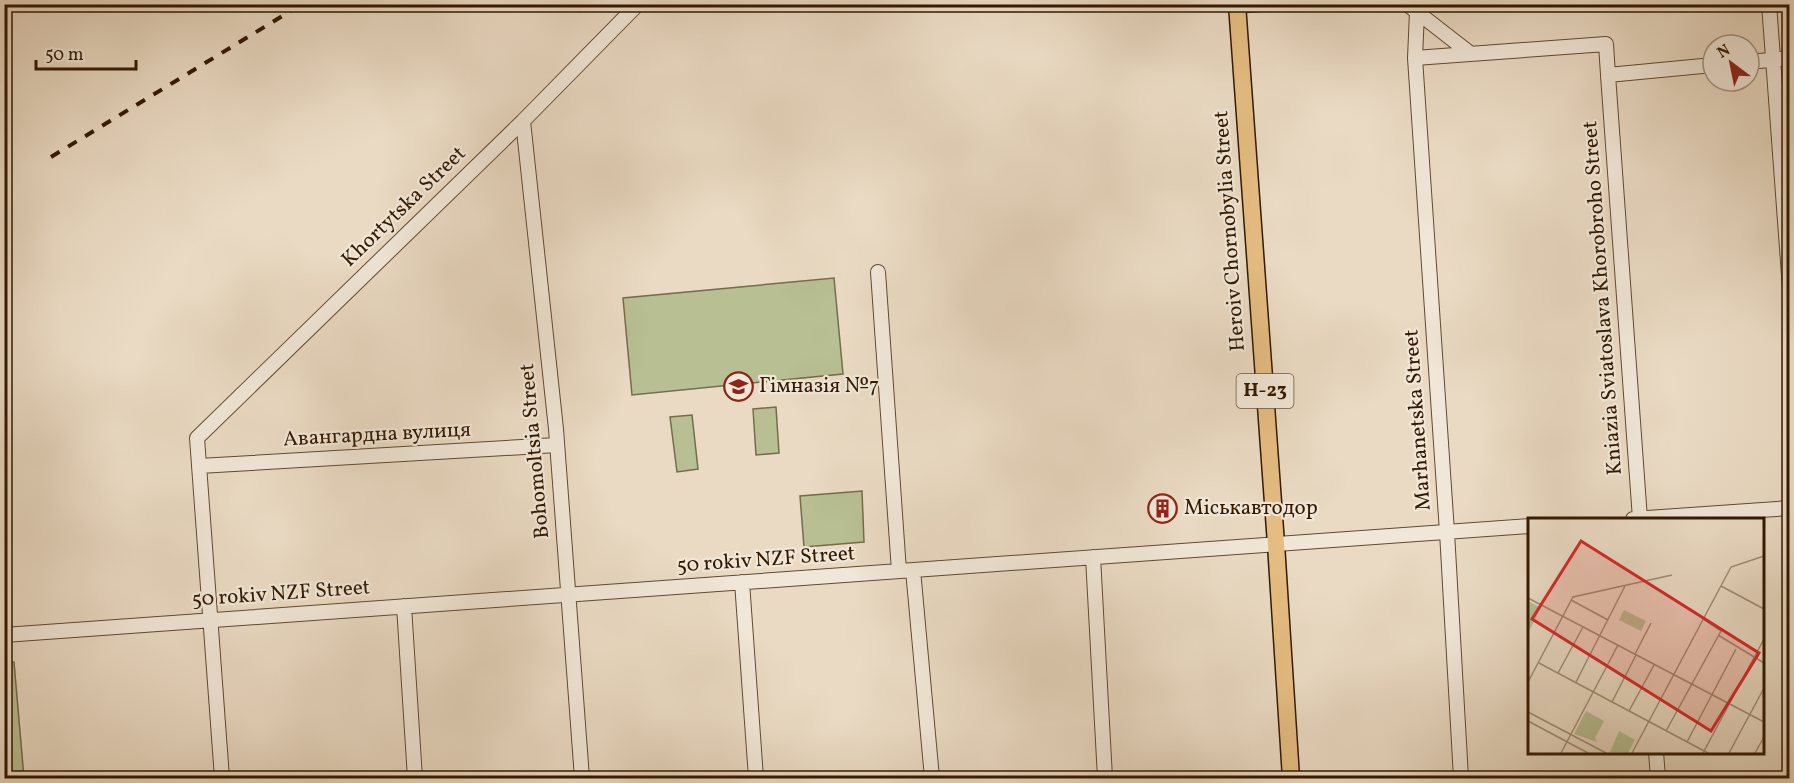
<svg xmlns="http://www.w3.org/2000/svg" width="1794" height="783" font-family="Vollkorn,serif">
<style>
.grass{fill:#b7bf93;stroke:#746c4a;stroke-width:1.5}
.lines{fill:none;stroke-linecap:round;stroke-linejoin:round}
.minor-casing{stroke:#604931;stroke-width:16}
.major-casing{stroke:#321900;stroke-width:19}
.minor{stroke:#f1e7d8;stroke-width:14}
.major{stroke:#e5bd82;stroke-width:16}
.rail{stroke:#321900;stroke-width:4;stroke-dasharray:10 10;stroke-linecap:butt}
.labels{text-anchor:middle;dominant-baseline:central;stroke-width:4.5;stroke-linejoin:round;paint-order:stroke}
.shield{fill:#f1e7d8;stroke:#6b5741;stroke-width:1.5}
.shield-label{font-size:20px;font-weight:bold;fill:#321900}
.street-label{font-size:21px;fill:#321900;stroke:#f1e7d8}
.poi-label{font-size:21px;fill:#321900;stroke:#f1e7d8;text-anchor:start}
.inset-road{fill:none;stroke:#a08d75;stroke-width:1.5}
.view{fill:#d62828;fill-opacity:0.15;stroke:#d62828;stroke-width:3}
.inset-edge{fill:none;stroke:#321900;stroke-width:3}
</style>
<rect width="100%" height="100%" fill="#eadac3"/>
<filter id="stains"><feTurbulence type="fractalNoise" baseFrequency=".00333" numOctaves="4"/><feColorMatrix values="0 0 0 0 .2 0 0 0 0 .09 0 0 0 0 .02 0 0 0 .5 -.17"/></filter>
<radialGradient id="worn" r=".72"><stop offset=".6" stop-color="#630" stop-opacity="0"/><stop offset="1" stop-color="#630" stop-opacity=".3"/></radialGradient>
<!-- grass -->
<path class="grass" d="M 834,278 L 843,374 L 632,395 L 623,298 Z
M 776,407 L 779,453 L 756,455 L 753,409 Z
M 692,415 L 698,469 L 677,472 L 670,417 Z
M 862,491 L 864,542 L 804,547 L 800,496 Z
M 14,662 L 24,778 L 5,778 L 5,663 Z"/>
<g class="lines">
<defs>
<path id="minor" d="M 1407,4 L 1417,12 L 1415,58 L 1447,532 L 1461,778
M 1769,4 L 1790,289
M 1237,6 L 1262,4
M 1417,12 L 1471,54
M 1415,58 L 1606,44 L 1608,75 L 1713,65
M 1749,62 L 1790,58
M 1608,75 L 1640,519
M 523,121 L 556,429 L 582,778
M 878,272 L 899,571
M 199,466 L 557,445
M 1633,519 L 1790,508
M 1093,557 L 1105,778
M 913,570 L 932,778
M 742,582 L 756,778
M 404,606 L 415,778
M 4,635 L 1530,526
M 1656,752 L 1658,778
M 222,778 L 197,438 L 523,121 L 638,4"/>
<path id="major" d="M 1237,4 L 1276,544 L 1291,778"/>
</defs>
<!-- minor casing -->
<use href="#minor" class="minor-casing"/>
<!-- major casing -->
<use href="#major" class="major-casing"/>
<!-- minor -->
<use href="#minor" class="minor"/>
<!-- major -->
<use href="#major" class="major"/>
<!-- rail -->
<path class="rail" d="M 51,157 L 302,4"/>
</g>
<!-- icons -->
<defs>
<symbol id="school-ring" viewBox="-11 -11 22 22"><circle r="9.5" fill="#f1e7d8" stroke="#8f2418" stroke-width="1.5"/><path d="M0-5L7-2L0 1L-7-2ZM-4 1L0 2.5L4 1V4Q0 6-4 4Z" fill="#8f2418"/></symbol>
<symbol id="building-ring" viewBox="-11 -11 22 22"><circle r="9.5" fill="#f1e7d8" stroke="#8f2418" stroke-width="1.5"/><path d="M-4-6H4V6H1V3H-1V6H-4ZM-2.5-4.3h1.7v1.8h-1.7ZM.8-4.3h1.7v1.8H.8ZM-2.5-1h1.7V.8h-1.7ZM.8-1h1.7V.8H.8Z" fill="#8f2418"/></symbol>
</defs>
<g fill-rule="evenodd">
<use href="#school-ring" x="722" y="370" width="33" height="33"/>
<use href="#building-ring" x="1146" y="492" width="33" height="33"/>
</g>
<g class="labels">
<!-- shield labels -->
<rect class="shield" x="1236.5" y="374" width="57" height="34" rx="4.5"/>
<g class="shield-label">
<text x="1265" y="391">Н-23</text>
</g>
<!-- street labels -->
<g class="street-label">
<text transform="translate(404 207) rotate(-44)">Khortytska Street</text>
<text transform="translate(1230 231) rotate(-94)">Heroiv Chornobylia Street</text>
<text transform="translate(1603 298) rotate(-94)">Kniazia Sviatoslava Khorobroho Street</text>
<text transform="translate(1418 420) rotate(-94)">Marhanetska Street</text>
<text transform="translate(377 435) rotate(-3)">Авангардна вулиця</text>
<text transform="translate(535 451) rotate(-95)">Bohomoltsia Street</text>
<text transform="translate(766 560) rotate(-4)">50 rokiv NZF Street</text>
<text transform="translate(281 594) rotate(-4)">50 rokiv NZF Street</text>
</g>
<!-- poi labels -->
<g class="poi-label">
<text x="759" y="386">Гімназія №7</text>
<text x="1184" y="508">Міськавтодор</text>
</g>
</g>
<!-- overview -->
<g transform="translate(1528 518)">
<rect width="236" height="236" fill="#eadac3"/>
<path d="M 0,83 L 13,90 L 0,115 ZM 96,92 L 118,103 L 113,113 L 91,102 Z" fill="#b7bf93"/>
<path d="M 58,193 L 76,203 L 67,220 L 69,224 L 46,216 ZM 91,213 L 107,222 L 100,235 L 82,234 Z" fill="#b7bf93"/>
<path class="inset-road" d="M 193,68 L 236,91M 0,80 L 236,204M 43,82 L 80,102M 190,117 L 236,145M 107,136 L 123,105M 11,145 L 180,235M 30,155 L 55,109M 0,164 L 45,79 L 144,57M 48,164 L 97,68M 84,184 L 108,137M 101,193 L 126,147M 0,194 L 78,235M 0,203 L 60,235M 138,213 L 193,113 L 175,101M 159,224 L 208,131M 33,235 L 90,127M 104,235 L 203,49 L 236,38M 175,235 L 236,121M 201,235 L 236,170M 227,235 L 236,219"/>
<path class="view" d="M 53,23 L 231,135 L 183,213 L 4,101 Z"/>
<rect width="236" height="236" class="inset-edge"/>
</g>
<!-- margin -->
<rect width="1794" height="783" fill="none" stroke="#eadac3" stroke-width="24"/>
<rect x="6" y="6" width="1782" height="771" fill="none" stroke="#321900" stroke-width="3"/>
<rect x="12" y="12" width="1770" height="759" fill="none" stroke="#321900" stroke-width="1.5"/>
<!-- north arrow -->
<g transform="translate(1731 63) rotate(328)"><circle r="28" fill="#f1e7d8" stroke="#a59582" stroke-width="1.5"/>
<path d="M0-4.5L10 22L0 15L-10 22Z" fill="#8f2418"/>
<text y="-9" font-size="16" font-weight="bold" text-anchor="middle" fill="#321900">N</text>
</g>
<!-- scale -->
<path d="M36 60v9h100v-9" fill="none" stroke="#321900" stroke-width="3"/>
<text x="45" y="60" font-size="18" fill="#321900" stroke="#f1e7d8" stroke-width="4.5" paint-order="stroke">50 m</text>
<rect width="100%" height="100%" filter="url(#stains)"/>
<rect width="100%" height="100%" fill="url(#worn)"/>
</svg>
